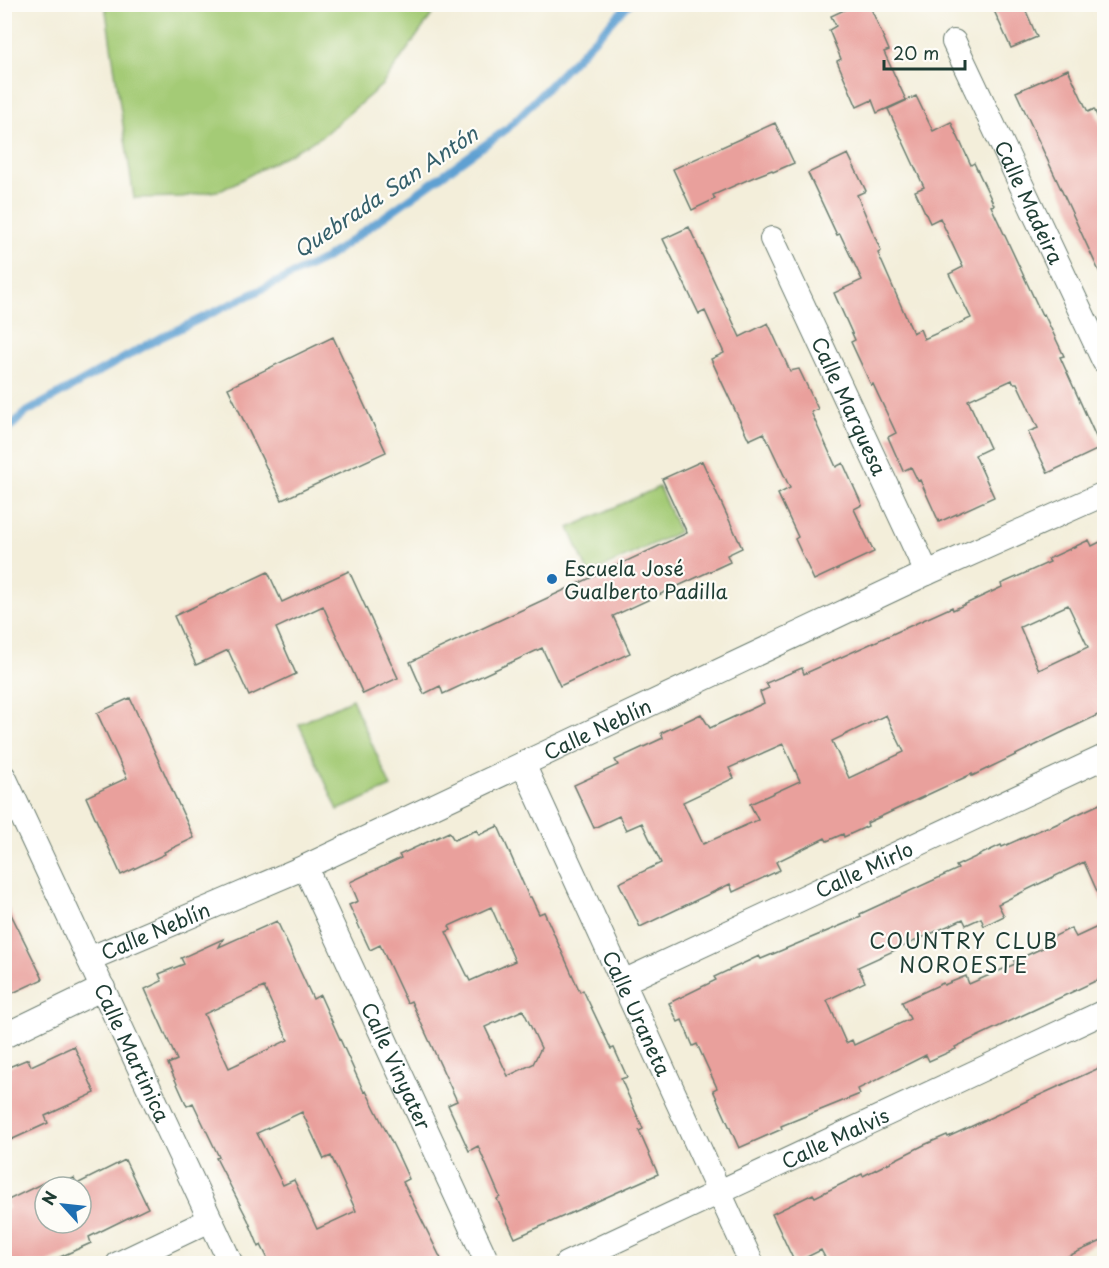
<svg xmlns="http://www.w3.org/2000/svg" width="1109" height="1268" font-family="'Playpen Sans',sans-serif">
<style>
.green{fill:#a4cb76;stroke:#628455;stroke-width:1.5}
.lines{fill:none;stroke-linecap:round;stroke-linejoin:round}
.stream{stroke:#5ea0d2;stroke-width:8}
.building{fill:#e9a09c;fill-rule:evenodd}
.minor-casing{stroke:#697b6e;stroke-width:26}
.minor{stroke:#fff;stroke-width:24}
.poi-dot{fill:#1f6fb2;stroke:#fdfcf7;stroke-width:2}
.labels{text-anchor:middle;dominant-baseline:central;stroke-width:4.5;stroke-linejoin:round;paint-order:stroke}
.street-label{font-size:20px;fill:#1f3d34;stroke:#fdfcf7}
.poi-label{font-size:20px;fill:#1f3d34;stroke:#fdfcf7;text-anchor:start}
.water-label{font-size:21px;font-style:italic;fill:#35606b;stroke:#fdfcf7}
.neighbourhood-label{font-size:21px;letter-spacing:1.5px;fill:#1f3d34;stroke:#fdfcf7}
</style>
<rect width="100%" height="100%" fill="#fdfcf7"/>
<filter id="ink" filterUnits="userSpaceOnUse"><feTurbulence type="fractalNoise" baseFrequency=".0167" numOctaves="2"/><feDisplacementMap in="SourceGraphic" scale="12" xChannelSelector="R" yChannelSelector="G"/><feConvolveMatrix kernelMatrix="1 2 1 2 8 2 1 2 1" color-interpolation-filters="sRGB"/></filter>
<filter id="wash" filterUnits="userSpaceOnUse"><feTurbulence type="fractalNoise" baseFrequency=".008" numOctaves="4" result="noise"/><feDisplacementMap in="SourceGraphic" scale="24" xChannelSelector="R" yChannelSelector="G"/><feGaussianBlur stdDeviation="1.35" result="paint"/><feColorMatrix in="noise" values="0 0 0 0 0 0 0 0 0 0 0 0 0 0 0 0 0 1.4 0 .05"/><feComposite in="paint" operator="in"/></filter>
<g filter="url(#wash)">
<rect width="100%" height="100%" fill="#f3eeda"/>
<!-- green -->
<path class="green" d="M 105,5 L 105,4 L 439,5 L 382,85 L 321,137 L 222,190 L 182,197 L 134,198 Z
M 659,487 L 679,532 L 589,574 L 569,528 Z
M 352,699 L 391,787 L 338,810 L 299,724 Z"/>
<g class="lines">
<!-- stream -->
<path class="stream" d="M 4,433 L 25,413 L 158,339 L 325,259 L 507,129 L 629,4"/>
</g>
<g id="blocks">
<!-- building -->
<path class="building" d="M 857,4 L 869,4 L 889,50 L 884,52 L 906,100 L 877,113 L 872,100 L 857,107 L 837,61 L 841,59 L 829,30 L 836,26 L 831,16 Z
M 991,4 L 1023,4 L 1037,37 L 1011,48 Z
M 1068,69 L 1088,112 L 1094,109 L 1104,132 L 1104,282 L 1016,92 Z
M 916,96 L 933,131 L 951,122 L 971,165 L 974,163 L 994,205 L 991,206 L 1042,315 L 1044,314 L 1064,356 L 1060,357 L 1101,448 L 1048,473 L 1028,432 L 1038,428 L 1017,383 L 1013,383 L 1012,380 L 968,400 L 990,448 L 975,455 L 994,497 L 939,522 L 920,480 L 918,481 L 911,467 L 903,471 L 888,437 L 896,433 L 873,384 L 871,385 L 851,342 L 855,340 L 834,293 L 862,280 L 840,234 L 837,235 L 808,173 L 848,154 L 866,191 L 857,195 L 881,251 L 878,253 L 913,333 L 920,329 L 924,339 L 971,318 L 949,274 L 963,267 L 940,218 L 930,223 L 915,191 L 924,187 L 888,109 Z
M 775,123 L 794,163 L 773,172 L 772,170 L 754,177 L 713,195 L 715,199 L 692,210 L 673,169 Z
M 689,227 L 740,337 L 768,323 L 790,371 L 799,369 L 818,409 L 811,412 L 836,467 L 843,463 L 862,505 L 854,509 L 874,552 L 814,580 L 795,539 L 798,537 L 778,494 L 790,488 L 764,433 L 749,440 L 711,359 L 724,353 L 705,311 L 699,314 L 663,239 Z
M 333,337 L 386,452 L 282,500 L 228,388 Z
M 702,461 L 742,548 L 727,555 L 730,562 L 613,616 L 630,653 L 560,686 L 542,648 L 443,694 L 440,686 L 424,694 L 410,662 L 687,533 L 662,479 Z
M 1089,540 L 1092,546 L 1104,540 L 1104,712 L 972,776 L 972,774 L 867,823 L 868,826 L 844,837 L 843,834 L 827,841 L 825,838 L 776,862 L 780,870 L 733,892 L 730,884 L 640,927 L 619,883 L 661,863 L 642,823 L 626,830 L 619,816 L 594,828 L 574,785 L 618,765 L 615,760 L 663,738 L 661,733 L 701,714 L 710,728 L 764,703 L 760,692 L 769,688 L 766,683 L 802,668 L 804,674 L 952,607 L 953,610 L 1002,587 L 1001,584 L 1050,562 L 1048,559 ZM 1068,605 L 1088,647 L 1039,670 L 1020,627 ZM 886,715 L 904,752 L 849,778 L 832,741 ZM 783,744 L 800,781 L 750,804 L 758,820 L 703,844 L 683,802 L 734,778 L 729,768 Z
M 349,571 L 398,678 L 363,694 L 323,606 L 276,628 L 296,674 L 249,696 L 228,650 L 196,665 L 174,616 L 268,572 L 282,602 Z
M 130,698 L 194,838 L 164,852 L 165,854 L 121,875 L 86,797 L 127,778 L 97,713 Z
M 1104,802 L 1104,907 L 1084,862 L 998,904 L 1004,916 L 984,926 L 981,918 L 966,925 L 963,919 L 858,967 L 865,982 L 827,1000 L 846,1043 L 852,1040 L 854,1045 L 910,1019 L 902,1002 L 943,983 L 944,985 L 966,976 L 969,984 L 1015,964 L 1014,961 L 1049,945 L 1047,940 L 1071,928 L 1076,937 L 1104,924 L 1104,977 L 955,1047 L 956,1049 L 929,1061 L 926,1055 L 858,1089 L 860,1094 L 781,1126 L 782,1129 L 739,1148 L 713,1090 L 717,1088 L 697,1044 L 693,1046 L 682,1020 L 678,1022 L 669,1003 L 716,980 L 714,977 L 759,956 L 761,959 L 861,917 L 860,914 L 958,869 L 956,866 L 1001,845 L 1002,847 L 1047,827 L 1048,828 Z
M 498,826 L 529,897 L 531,897 L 539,914 L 544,912 L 580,992 L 583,990 L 611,1049 L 614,1048 L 627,1077 L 621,1079 L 643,1129 L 639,1131 L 658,1174 L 515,1238 L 497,1199 L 500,1197 L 478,1146 L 469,1151 L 448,1105 L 457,1101 L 411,1001 L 407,1003 L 380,945 L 370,950 L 349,905 L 358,901 L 350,882 L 401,858 L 399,855 L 449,832 L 454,840 L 477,830 L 479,835 ZM 491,907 L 515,961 L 470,981 L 446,932 L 451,930 L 449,926 ZM 523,1010 L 541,1048 L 533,1064 L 508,1076 L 485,1027 Z
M 4,900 L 43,979 L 4,997 Z
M 277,921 L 313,999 L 320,995 L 364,1092 L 366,1091 L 398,1155 L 409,1179 L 403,1182 L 443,1263 L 270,1263 L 261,1245 L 259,1247 L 248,1220 L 216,1158 L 219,1157 L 193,1103 L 187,1106 L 168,1064 L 177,1060 L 145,989 L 162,981 L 159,974 L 184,964 L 181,958 L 223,939 L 219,947 ZM 264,987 L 288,1040 L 229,1068 L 204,1014 ZM 302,1112 L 324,1159 L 331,1156 L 356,1211 L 317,1229 L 294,1180 L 283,1185 L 257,1133 Z
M 74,1046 L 95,1093 L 45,1116 L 48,1123 L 4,1143 L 4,1069 L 28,1059 L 31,1066 Z
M 1099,1068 L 1104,1081 L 1104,1145 L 1100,1147 L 1104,1155 L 1104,1240 L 1053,1263 L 828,1263 L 821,1250 L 795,1263 L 772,1214 L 813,1194 L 815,1197 L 862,1174 L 863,1176 L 924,1145 L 947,1135 L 948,1137 Z
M 125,1160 L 148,1208 L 89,1237 L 91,1243 L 47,1263 L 4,1263 L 4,1210 L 9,1208 L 6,1201 L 45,1182 L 47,1187 L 45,1187 L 45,1223 L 81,1223 L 81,1187 L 53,1187 L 74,1178 L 77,1184 Z"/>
</g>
</g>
<g filter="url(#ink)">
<use href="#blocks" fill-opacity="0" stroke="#697b6e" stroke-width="1.5"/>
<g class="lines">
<defs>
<g id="minor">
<path id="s1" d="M 954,42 L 1104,361"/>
<path id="s2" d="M 772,239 L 927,573"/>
<path id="s3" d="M 523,764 L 752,1264"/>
<path id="s4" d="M 4,777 L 231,1264"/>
<path id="s5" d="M 305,867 L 488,1264"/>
<path id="s6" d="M 89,959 L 305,867 L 927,573 L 1104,494"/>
<path id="s7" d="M 623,982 L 1104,757"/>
<path d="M 4,1036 L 103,988"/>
<path d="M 118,1264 L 210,1220"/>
<path id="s8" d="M 566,1264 L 1104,1012"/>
</g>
</defs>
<!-- minor casing -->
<use href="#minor" class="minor-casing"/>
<!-- minor -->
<use href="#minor" class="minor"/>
</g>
</g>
<!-- markers -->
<circle class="poi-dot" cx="552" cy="579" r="6"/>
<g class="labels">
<!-- street labels -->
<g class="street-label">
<text stroke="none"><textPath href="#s1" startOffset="177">Calle Madeira</textPath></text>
<text stroke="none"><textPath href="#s2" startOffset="184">Calle Marquesa</textPath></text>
<text stroke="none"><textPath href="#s6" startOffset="558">Calle Neblín</textPath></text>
<text stroke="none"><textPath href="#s7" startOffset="266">Calle Mirlo</textPath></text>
<text stroke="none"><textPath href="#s6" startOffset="72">Calle Neblín</textPath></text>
<text stroke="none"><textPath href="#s3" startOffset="274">Calle Uraneta</textPath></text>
<text stroke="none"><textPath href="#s4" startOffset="304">Calle Martinica</textPath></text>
<text stroke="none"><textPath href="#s5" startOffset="219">Calle Vinyater</textPath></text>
<text stroke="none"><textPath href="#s8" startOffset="297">Calle Malvis</textPath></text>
</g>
<!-- poi labels -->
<g class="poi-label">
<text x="564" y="568">Escuela José<tspan x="564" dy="23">Gualberto Padilla</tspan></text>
</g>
<!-- water labels -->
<g class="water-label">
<text transform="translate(385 191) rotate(-34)">Quebrada San Antón</text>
</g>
<!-- neighbourhood labels -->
<g class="neighbourhood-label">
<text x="964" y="940">COUNTRY CLUB<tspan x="964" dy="24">NOROESTE</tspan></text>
</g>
</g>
<!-- margin -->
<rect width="1109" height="1268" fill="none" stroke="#fdfcf7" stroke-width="24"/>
<!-- north arrow -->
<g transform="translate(63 1205) rotate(297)"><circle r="28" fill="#fdfcf7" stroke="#a4b0a9" stroke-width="1.5"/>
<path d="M0-4.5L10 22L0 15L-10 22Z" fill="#1f6fb2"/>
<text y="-9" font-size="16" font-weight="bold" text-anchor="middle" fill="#1f3d34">N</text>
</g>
<!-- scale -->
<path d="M884 60v9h81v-9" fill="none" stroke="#1f3d34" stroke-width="3"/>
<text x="893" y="60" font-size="18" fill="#1f3d34" stroke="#fdfcf7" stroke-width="4.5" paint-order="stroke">20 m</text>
</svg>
